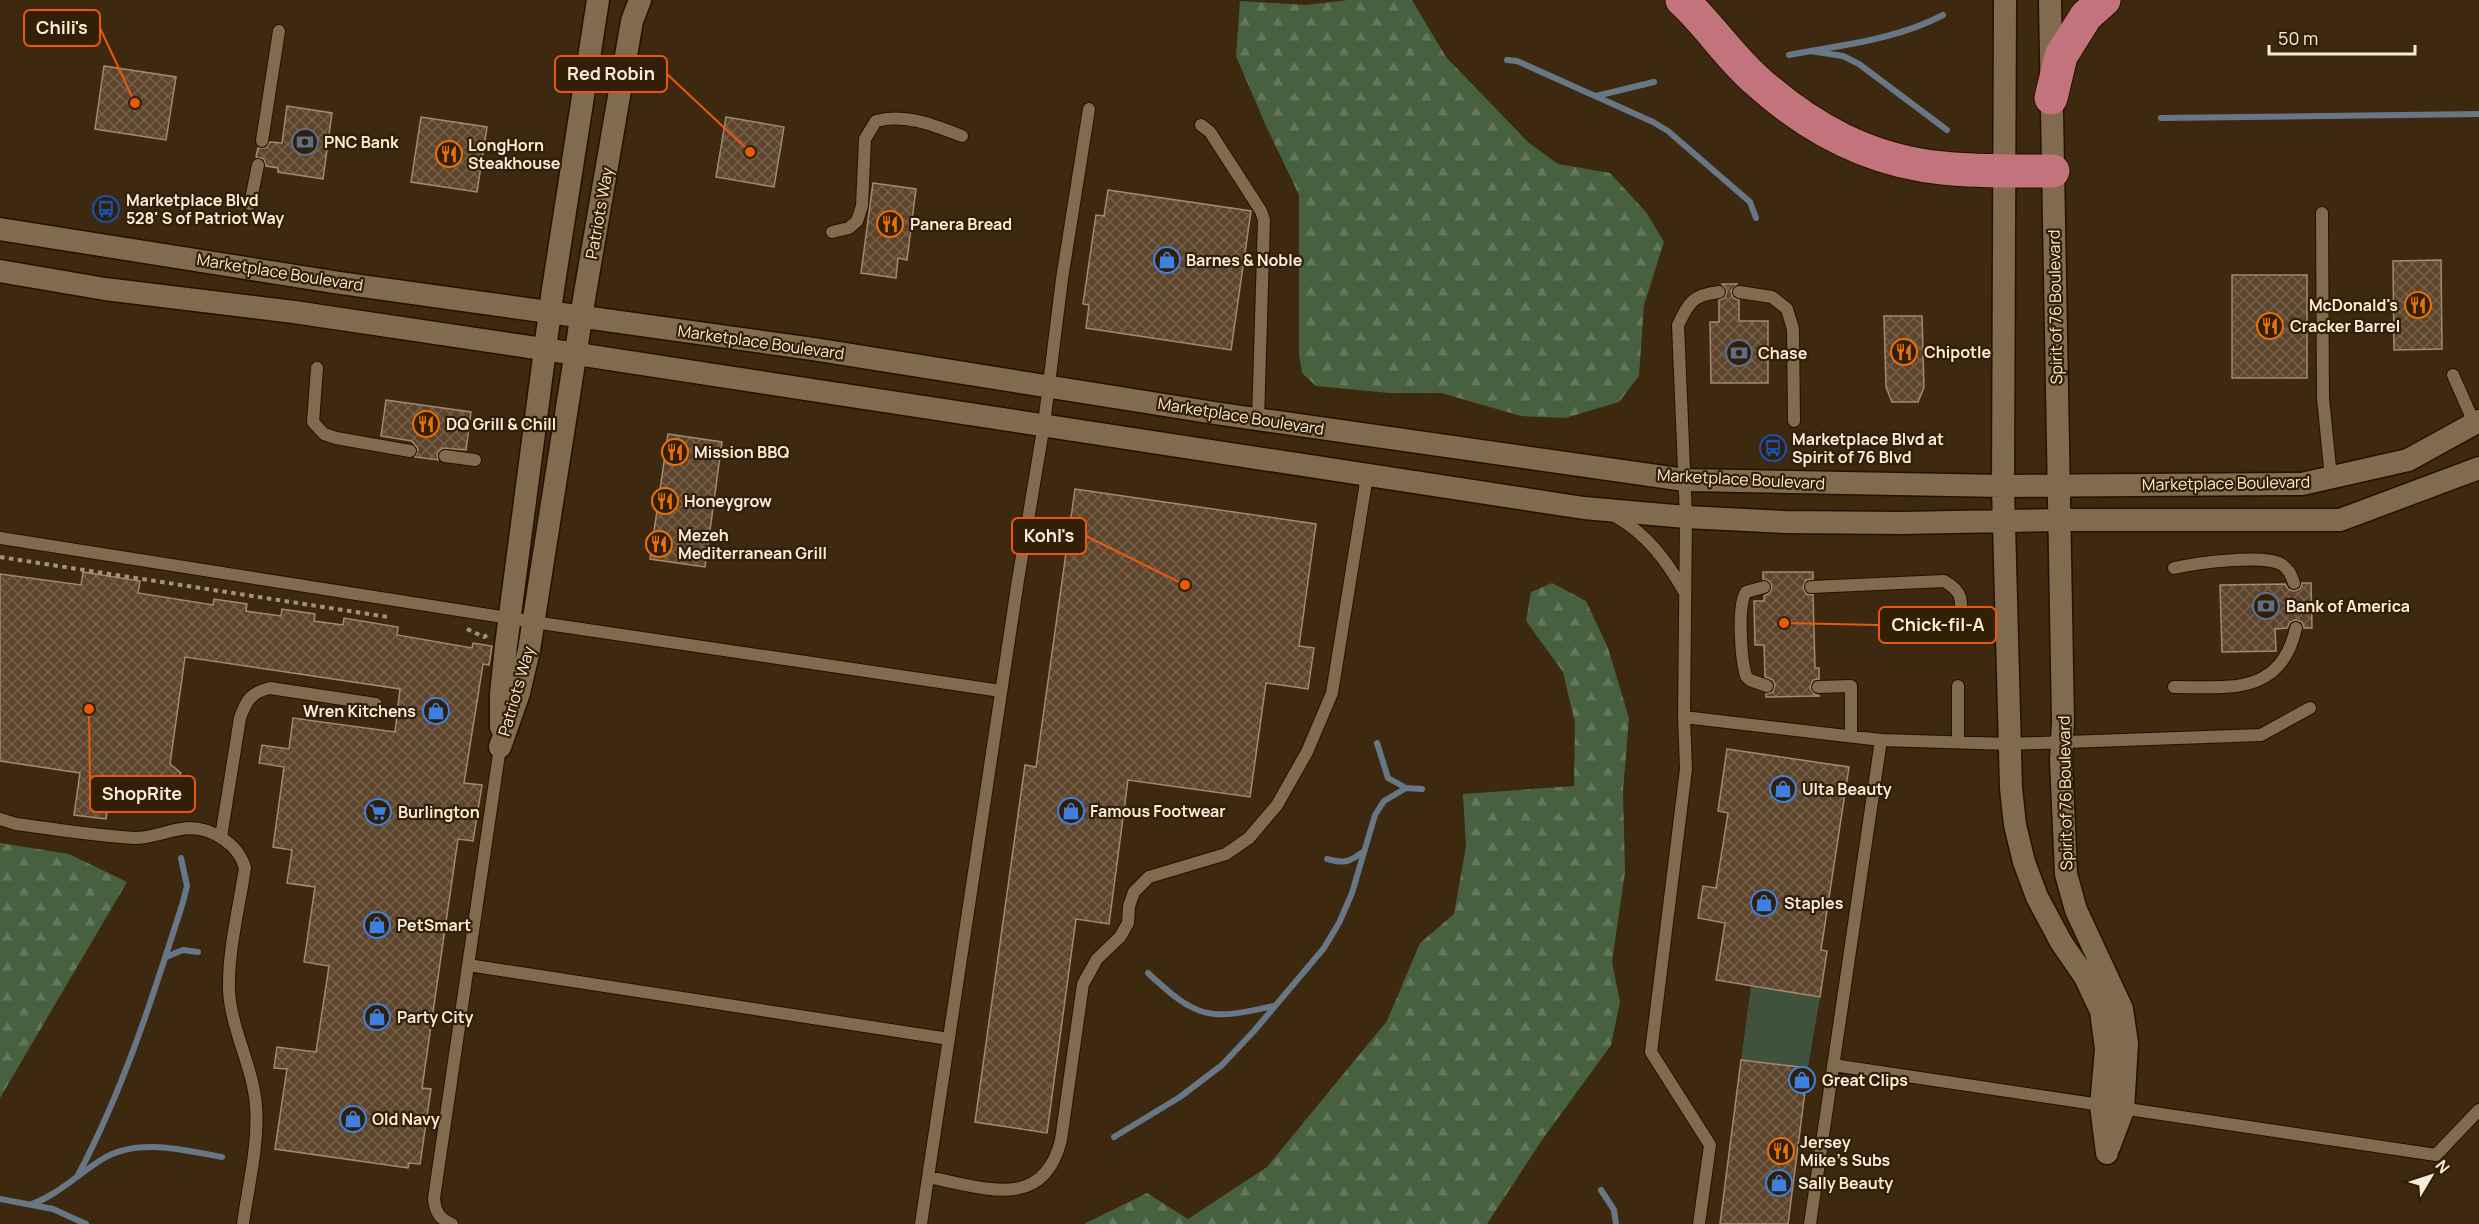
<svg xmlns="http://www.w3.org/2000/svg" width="2479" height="1224" font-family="Manrope,sans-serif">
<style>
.forest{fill:url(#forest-firs)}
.green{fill:#41523c}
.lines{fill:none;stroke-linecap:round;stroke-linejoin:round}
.stream{stroke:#687786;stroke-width:6}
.building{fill:url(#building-cross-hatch);stroke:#a3896f;stroke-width:1.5}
.lane-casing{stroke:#231100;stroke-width:14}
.street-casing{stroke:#231100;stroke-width:25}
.highway-casing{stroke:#231100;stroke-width:35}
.path{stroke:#a3927e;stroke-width:4;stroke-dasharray:4.5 4.5;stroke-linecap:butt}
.lane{stroke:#826a4f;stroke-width:12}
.street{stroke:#826a4f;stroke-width:22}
.highway{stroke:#c3737b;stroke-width:33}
.labels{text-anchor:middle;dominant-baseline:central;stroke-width:4.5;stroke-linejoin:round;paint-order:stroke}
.poi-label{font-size:16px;font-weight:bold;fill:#faecdd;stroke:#321f05;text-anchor:start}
.street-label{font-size:16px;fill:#faecdd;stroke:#321f05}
.leader{fill:none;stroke:#e8590c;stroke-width:2}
.callout-dot{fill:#e8590c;stroke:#321f05;stroke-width:2}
.callout{fill:#321f05;stroke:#e8590c;stroke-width:2}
.callout-label{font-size:18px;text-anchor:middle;font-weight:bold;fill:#faecdd}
</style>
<defs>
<pattern id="forest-firs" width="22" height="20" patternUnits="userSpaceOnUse" patternTransform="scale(1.5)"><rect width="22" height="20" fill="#476040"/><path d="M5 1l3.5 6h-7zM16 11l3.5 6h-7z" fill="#62775b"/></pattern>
<pattern id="building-cross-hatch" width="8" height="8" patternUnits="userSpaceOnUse" patternTransform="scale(1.5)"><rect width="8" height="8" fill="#5d452d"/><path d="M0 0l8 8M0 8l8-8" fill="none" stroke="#75604b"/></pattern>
</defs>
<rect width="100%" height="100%" fill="#3d290f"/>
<!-- forest -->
<path class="forest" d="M 1348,0 L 1412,0 L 1446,57 L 1529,143 L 1558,164 L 1610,173 L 1646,212 L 1664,242 L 1644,305 L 1639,376 L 1619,402 L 1565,418 L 1521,416 L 1441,393 L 1389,393 L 1316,386 L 1302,373 L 1299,354 L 1299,195 L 1266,126 L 1236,56 L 1240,1 L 1306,5 Z
M 1552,583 L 1586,601 L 1608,648 L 1629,718 L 1623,791 L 1625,872 L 1612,962 L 1620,1002 L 1611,1045 L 1542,1140 L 1487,1224 L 1084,1224 L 1147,1193 L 1188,1219 L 1267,1167 L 1387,1021 L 1420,943 L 1454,914 L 1466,846 L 1463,794 L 1574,786 L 1575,723 L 1563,672 L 1526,621 L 1531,592 Z
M 0,843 L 69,854 L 127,882 L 0,1098 Z"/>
<!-- green -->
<path class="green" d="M 1751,986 L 1820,997 L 1808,1068 L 1741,1060 Z"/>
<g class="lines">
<!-- stream -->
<path class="stream" d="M 1810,51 L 1843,56 L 1859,64 L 1947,130
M 1789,55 C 1840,45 1896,40 1943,15
M 1507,60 L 1517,61 L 1653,122 L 1668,131 L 1750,202 L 1756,218
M 1596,96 L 1654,82
M 2161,118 L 2479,114
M 1377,743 L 1388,778 L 1406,788
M 1327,859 C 1342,863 1349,863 1361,853
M 166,957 L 183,950 L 198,952
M 1148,973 C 1197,1019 1209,1021 1273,1006
M 1114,1137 L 1180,1097 L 1222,1065 L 1254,1031 L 1324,948 L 1339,923 L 1352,893 L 1375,815 L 1384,801 L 1406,788 L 1422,789
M 77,1177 C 124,1089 153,996 183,902 L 187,886 L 181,858
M 1601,1190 L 1614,1210 L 1616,1224
M 0,1199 L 53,1209 L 86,1224
M 32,1204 C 59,1194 77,1175 101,1160 C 135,1137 184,1150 222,1157"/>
</g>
<!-- building -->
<path class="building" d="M 104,66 L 176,77 L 166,140 L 95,129 Z
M 287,106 L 332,113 L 323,179 L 278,172 L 278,168 L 266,166 L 264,159 L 256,157 L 258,148 L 266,148 L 270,142 L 282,143 Z
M 421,117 L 487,127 L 477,192 L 411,182 Z
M 726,117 L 784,127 L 774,187 L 716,177 Z
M 873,183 L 916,189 L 907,260 L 898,258 L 896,278 L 861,273 Z
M 1108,190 L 1251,211 L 1231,350 L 1086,328 L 1089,305 L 1083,304 L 1096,215 L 1104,216 Z
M 2441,260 L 2442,349 L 2394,350 L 2393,261 Z
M 2232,275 L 2307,275 L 2307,378 L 2232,378 Z
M 1722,284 L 1737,284 L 1731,291 L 1733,298 L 1739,300 L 1739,321 L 1768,321 L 1768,383 L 1711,383 L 1710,322 L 1719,322 L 1719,300 L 1725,298 L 1727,291 Z
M 1884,316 L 1922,316 L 1924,387 L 1918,402 L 1892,402 L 1886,387 Z
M 386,400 L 471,412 L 466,450 L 442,448 L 437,454 L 438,460 L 415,457 L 418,449 L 412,441 L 381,436 Z
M 668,434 L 722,442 L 705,567 L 650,559 Z
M 1075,489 L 1316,524 L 1299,646 L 1314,648 L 1308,689 L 1266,683 L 1250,797 L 1128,780 L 1109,924 L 1076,919 L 1047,1133 L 975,1122 L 1025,765 L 1036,767 Z
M 83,572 L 140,581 L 138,593 L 213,605 L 214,599 L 247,604 L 246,611 L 281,616 L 282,609 L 315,614 L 314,621 L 343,625 L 344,618 L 398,627 L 397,635 L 472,648 L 473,643 L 492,646 L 489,665 L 483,664 L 464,783 L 482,785 L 473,841 L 458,839 L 422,1088 L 431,1089 L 420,1164 L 409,1163 L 408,1168 L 275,1149 L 287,1069 L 274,1068 L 277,1047 L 316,1052 L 329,966 L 304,962 L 315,887 L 287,883 L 292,850 L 273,847 L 284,767 L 259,763 L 262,745 L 289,749 L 293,718 L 395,732 L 400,689 L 185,657 L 170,764 L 181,773 L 172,786 L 112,778 L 106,819 L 74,815 L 80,773 L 0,761 L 0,574 L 81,585 Z
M 1763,572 L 1813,572 L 1813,579 L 1806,580 L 1803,588 L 1807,594 L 1813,595 L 1815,668 L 1819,668 L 1819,679 L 1813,680 L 1810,688 L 1814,694 L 1820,696 L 1766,697 L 1766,694 L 1773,692 L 1775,685 L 1773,680 L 1765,677 L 1764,645 L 1755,645 L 1754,601 L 1764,601 L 1764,596 L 1769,593 L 1772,588 L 1770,582 L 1763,579 Z
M 2302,583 L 2311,583 L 2312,628 L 2304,628 L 2302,622 L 2295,620 L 2290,622 L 2287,628 L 2275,629 L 2276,651 L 2222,652 L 2220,585 L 2285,584 L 2288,589 L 2293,591 L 2300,589 Z
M 1727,749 L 1849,767 L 1821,950 L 1827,951 L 1820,997 L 1716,980 L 1725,923 L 1698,918 L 1703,886 L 1716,888 L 1728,813 L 1718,811 Z
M 1741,1060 L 1808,1068 L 1788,1224 L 1720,1224 Z"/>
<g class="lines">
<defs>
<path id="lane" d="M 1201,125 L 1210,132 L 1261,211 L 1264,220 L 1258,420
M 262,141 L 279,31
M 250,204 L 258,165
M 2322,213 L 2323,398 L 2331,478
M 832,232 L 849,228 L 857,221 L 862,206 L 865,139 L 876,121 C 905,113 934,125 962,136
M 1739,292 L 1772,297 L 1787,309 L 1793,329 L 1794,421
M 317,368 L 313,422 L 324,434 L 336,438 L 410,451
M 2453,375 L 2476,427
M 445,456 L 475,460
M 1615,516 C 1647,534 1667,561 1685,593
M 0,538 L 534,622 L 1001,691
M 2174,568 C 2197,563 2262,554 2281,564 C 2289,569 2291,575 2294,583
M 1764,587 L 1746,592 C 1737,606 1741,659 1746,676 L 1750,680 L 1767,686
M 1811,587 L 1944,581 C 1964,592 1962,601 1960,622
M 1818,687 L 1851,686 L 1851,736
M 2174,687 C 2229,687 2281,696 2296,628
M 1684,717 L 1881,740 L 2009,744 L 2261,735 L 2310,708
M 1958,741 L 1958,686
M 0,819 L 16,824 C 55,829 96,836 135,838 C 153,838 171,829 189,828 C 213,828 239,845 245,868 C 239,908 228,950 229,990 C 231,1030 253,1066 256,1106 C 259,1145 248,1186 243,1224
M 221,837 L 240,718 C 246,701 251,692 270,688 L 376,704
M 468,965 L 949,1039
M 1833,1065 L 2436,1155 L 2479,1110
M 928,1177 C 982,1187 1043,1213 1061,1140 L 1083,984 L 1097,959 L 1120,937 L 1128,923 L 1129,906 L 1134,892 L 1149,877 L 1226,854 L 1249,838 L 1277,805 L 1307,752 L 1332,693 L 1367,476
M 452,1224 C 439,1219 435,1211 434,1198 L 500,747
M 921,1224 L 1018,580 L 1044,424 L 1062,279 L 1089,109
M 1699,1224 L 1710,1145 L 1651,1052 L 1686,769 L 1684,717 L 1686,517 L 1678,325 C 1689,303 1692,295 1719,292
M 1810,1224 L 1881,740"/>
<path id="street" d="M 2005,0 L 2003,486 L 2011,788 L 2015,825 L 2024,862 L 2037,897 L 2061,942 L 2085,977 L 2101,1011 L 2106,1049 L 2101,1106 L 2107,1153
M 2050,0 L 2063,721 L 2061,760 L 2066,874 L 2076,910 L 2122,1009 L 2127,1043 L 2123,1110 L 2109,1147
M 0,229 L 340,283 L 813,349 L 1221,414 L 1685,480 L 2003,486 L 2302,484 L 2408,460 L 2479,421
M 0,271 L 105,289 L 294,312 L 577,354 L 1584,508 L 1686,517 L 1785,522 L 1901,523 L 2059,520 L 2340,520 L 2479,468
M 501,727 L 501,694 L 506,645 L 553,289 L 598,0
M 500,747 L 519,693 L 529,650 L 585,293 L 632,21 L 640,0"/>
<path id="highway" d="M 1682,0 C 1709,25 1729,56 1756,80 C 1810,129 1870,161 1943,168 C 1979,172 2016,171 2053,171
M 2051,98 L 2061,56 L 2086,16 L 2104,0"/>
</defs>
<!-- lane casing -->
<use href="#lane" class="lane-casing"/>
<!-- street casing -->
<use href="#street" class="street-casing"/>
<!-- highway casing -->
<use href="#highway" class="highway-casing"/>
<!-- path -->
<path class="path" d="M 0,557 L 388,617
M 467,629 L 484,637 L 487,635"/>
<!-- lane -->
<use href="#lane" class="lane"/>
<!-- street -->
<use href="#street" class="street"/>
<!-- highway -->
<use href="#highway" class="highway"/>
</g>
<!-- icons -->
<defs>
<symbol id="bank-ring" viewBox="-11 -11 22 22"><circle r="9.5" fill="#321f05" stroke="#5c6f8a" stroke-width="1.5"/><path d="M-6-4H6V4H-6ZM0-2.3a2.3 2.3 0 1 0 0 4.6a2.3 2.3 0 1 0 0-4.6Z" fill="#5c6f8a"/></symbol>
<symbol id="restaurant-ring" viewBox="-11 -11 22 22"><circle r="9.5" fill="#321f05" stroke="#e8710a" stroke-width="1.5"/><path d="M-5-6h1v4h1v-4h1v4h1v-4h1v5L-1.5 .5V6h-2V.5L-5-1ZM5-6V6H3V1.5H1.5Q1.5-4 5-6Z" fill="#e8710a"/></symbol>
<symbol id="bus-ring" viewBox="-11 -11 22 22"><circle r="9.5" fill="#321f05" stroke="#1a4fb4" stroke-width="1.5"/><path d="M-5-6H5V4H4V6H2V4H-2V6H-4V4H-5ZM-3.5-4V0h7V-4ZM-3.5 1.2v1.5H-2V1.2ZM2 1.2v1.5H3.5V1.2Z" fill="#1a4fb4"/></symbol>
<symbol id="shop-ring" viewBox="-11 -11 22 22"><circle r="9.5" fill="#321f05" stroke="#3f7fe0" stroke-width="1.5"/><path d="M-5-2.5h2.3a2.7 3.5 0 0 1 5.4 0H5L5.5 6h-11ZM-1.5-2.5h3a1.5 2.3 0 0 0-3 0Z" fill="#3f7fe0"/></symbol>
<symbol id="supermarket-ring" viewBox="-11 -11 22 22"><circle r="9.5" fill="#321f05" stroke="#3f7fe0" stroke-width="1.5"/><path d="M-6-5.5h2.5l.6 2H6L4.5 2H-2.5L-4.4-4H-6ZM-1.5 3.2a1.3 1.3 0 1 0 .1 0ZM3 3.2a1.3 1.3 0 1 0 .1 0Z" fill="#3f7fe0"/></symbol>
</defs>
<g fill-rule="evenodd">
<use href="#bank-ring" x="290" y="127" width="30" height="30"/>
<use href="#restaurant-ring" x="434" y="139" width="30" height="30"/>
<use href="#bus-ring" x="91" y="194" width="30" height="30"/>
<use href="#restaurant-ring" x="875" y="209" width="30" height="30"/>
<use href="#shop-ring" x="1152" y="245" width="30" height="30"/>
<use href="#restaurant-ring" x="2403" y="290" width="30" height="30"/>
<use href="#restaurant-ring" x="2255" y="311" width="30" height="30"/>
<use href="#restaurant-ring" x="1889" y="337" width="30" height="30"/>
<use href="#bank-ring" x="1724" y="338" width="30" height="30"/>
<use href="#restaurant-ring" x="411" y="409" width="30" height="30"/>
<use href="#bus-ring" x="1758" y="433" width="30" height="30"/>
<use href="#restaurant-ring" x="660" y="437" width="30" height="30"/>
<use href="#restaurant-ring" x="650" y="486" width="30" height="30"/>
<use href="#restaurant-ring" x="644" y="529" width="30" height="30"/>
<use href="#bank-ring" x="2251" y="591" width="30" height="30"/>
<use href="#shop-ring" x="421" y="696" width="30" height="30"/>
<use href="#shop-ring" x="1768" y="774" width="30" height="30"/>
<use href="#shop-ring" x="1056" y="796" width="30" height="30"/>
<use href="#supermarket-ring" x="363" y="797" width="30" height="30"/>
<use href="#shop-ring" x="1749" y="888" width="30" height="30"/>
<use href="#shop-ring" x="362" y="910" width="30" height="30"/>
<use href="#shop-ring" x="362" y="1002" width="30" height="30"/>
<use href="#shop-ring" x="1787" y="1065" width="30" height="30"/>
<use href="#shop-ring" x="338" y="1104" width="30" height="30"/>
<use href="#restaurant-ring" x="1766" y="1136" width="30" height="30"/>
<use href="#shop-ring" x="1764" y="1168" width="30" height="30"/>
</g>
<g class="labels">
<!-- poi labels -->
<g class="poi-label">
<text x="324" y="142">PNC Bank</text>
<text x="468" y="145">LongHorn<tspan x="468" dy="18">Steakhouse</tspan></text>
<text x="126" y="200">Marketplace Blvd<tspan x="126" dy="18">528' S of Patriot Way</tspan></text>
<text x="910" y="224">Panera Bread</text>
<text x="1186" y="260">Barnes &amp; Noble</text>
<text x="2398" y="305" text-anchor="end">McDonald's</text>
<text x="2290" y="326">Cracker Barrel</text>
<text x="1924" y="352">Chipotle</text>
<text x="1758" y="353">Chase</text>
<text x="446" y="424">DQ Grill &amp; Chill</text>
<text x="1792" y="439">Marketplace Blvd at<tspan x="1792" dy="18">Spirit of 76 Blvd</tspan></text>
<text x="694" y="452">Mission BBQ</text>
<text x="684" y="501">Honeygrow</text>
<text x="678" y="535">Mezeh<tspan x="678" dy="18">Mediterranean Grill</tspan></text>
<text x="2286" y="606">Bank of America</text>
<text x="416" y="711" text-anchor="end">Wren Kitchens</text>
<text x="1802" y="789">Ulta Beauty</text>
<text x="1090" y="811">Famous Footwear</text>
<text x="398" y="812">Burlington</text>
<text x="1784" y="903">Staples</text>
<text x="397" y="925">PetSmart</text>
<text x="397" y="1017">Party City</text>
<text x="1822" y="1080">Great Clips</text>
<text x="372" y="1119">Old Navy</text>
<text x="1800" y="1142">Jersey<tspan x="1800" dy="18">Mike's Subs</tspan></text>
<text x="1798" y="1183">Sally Beauty</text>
</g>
<!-- street labels -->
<g class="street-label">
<text transform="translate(599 213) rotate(-80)">Patriots Way</text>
<text transform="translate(280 272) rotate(9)">Marketplace Boulevard</text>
<text transform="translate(2055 307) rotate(-91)">Spirit of 76 Boulevard</text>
<text transform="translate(761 342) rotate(8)">Marketplace Boulevard</text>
<text transform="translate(1241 416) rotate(9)">Marketplace Boulevard</text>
<text transform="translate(1741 479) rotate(3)">Marketplace Boulevard</text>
<text transform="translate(2226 483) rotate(-1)">Marketplace Boulevard</text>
<text transform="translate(516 691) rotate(-74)">Patriots Way</text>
<text transform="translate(2065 793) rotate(-91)">Spirit of 76 Boulevard</text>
</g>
</g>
<!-- callouts -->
<path class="leader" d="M135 103L100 28M750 152L667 74M1185 585L1086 536M1784 623L1879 625M89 709L90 794"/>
<g class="callout-dot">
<circle cx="135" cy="103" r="6"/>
<circle cx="750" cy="152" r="6"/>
<circle cx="1185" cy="585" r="6"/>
<circle cx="1784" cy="623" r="6"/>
<circle cx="89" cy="709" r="6"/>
</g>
<g class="callout">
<rect x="24" y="10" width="76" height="36" rx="6"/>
<rect x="555" y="56" width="112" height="36" rx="6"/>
<rect x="1012" y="518" width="74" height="36" rx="6"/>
<rect x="1879" y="607" width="117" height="36" rx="6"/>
<rect x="90" y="776" width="105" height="36" rx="6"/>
</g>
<g class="callout-label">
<text x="62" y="34">Chili's</text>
<text x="611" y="80">Red Robin</text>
<text x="1049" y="542">Kohl's</text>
<text x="1938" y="631">Chick-fil-A</text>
<text x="142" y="800">ShopRite</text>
</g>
<!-- north arrow -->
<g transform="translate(2431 1176) rotate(51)" stroke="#321f05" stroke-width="4.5" paint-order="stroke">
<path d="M0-4.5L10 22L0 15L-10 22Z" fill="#faecdd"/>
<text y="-9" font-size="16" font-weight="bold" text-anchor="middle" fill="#faecdd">N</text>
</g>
<!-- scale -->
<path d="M2269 45v9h146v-9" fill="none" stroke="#faecdd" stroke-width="3"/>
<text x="2278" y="45" font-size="18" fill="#faecdd" stroke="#321f05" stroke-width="4.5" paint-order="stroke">50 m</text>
</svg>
